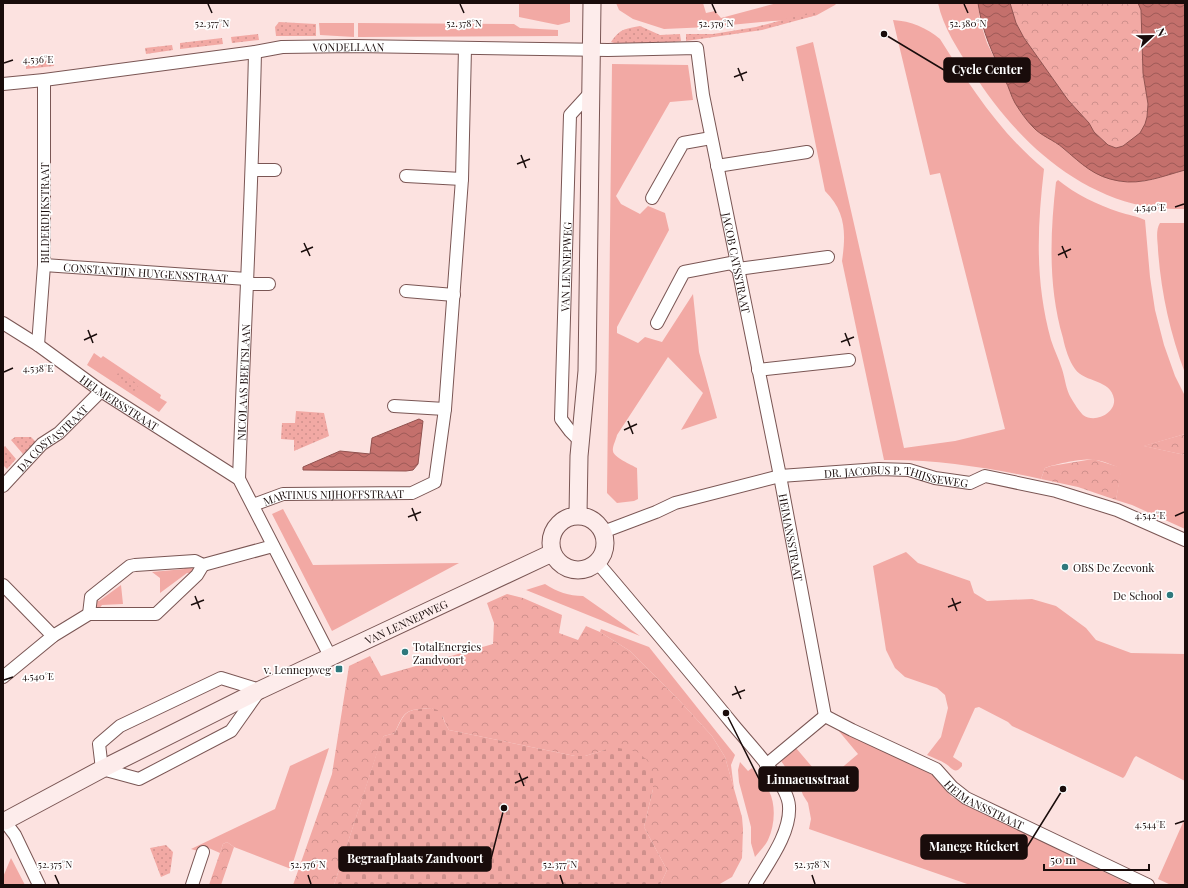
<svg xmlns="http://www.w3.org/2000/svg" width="1188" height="888" font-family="'Playfair Display',serif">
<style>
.grass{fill:#f2a9a4}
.forest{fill:url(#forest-crowns)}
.cemetery{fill:url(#cemetery-stones)}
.park{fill:url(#park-dots)}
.water{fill:url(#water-waves);stroke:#91524f}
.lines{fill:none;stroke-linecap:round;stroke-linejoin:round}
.minor-casing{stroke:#7a5654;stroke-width:14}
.secondary-casing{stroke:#7a5654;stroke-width:19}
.minor{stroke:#fff;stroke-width:12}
.secondary{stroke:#fdeceb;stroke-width:17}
.ticks{fill:none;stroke:#190c0b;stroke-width:1.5}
.poi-dot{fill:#2f797d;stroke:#fff;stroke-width:1.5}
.labels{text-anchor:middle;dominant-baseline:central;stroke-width:3.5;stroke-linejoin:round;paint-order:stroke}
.street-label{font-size:11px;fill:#190c0b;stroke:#fff}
.poi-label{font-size:11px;fill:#190c0b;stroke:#fff;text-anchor:start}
.ticks-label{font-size:10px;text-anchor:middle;fill:#190c0b;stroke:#fff;stroke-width:3.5;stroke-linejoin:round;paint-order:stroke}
.leader{fill:none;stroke:#190c0b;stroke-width:1.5}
.callout-dot{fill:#190c0b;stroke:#fff;stroke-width:1.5}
.callout{fill:#190c0b;stroke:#190c0b;stroke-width:1.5}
.callout-label{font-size:12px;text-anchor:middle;font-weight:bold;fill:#fff}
</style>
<defs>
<pattern id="forest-crowns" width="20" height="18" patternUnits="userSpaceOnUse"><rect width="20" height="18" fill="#f2a9a4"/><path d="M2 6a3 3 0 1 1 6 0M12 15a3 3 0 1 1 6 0" fill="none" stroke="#cf908c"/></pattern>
<pattern id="cemetery-stones" width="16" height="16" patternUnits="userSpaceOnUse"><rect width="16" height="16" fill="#f2a9a4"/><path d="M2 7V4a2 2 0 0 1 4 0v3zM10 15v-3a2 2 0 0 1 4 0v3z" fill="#cf908c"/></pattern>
<pattern id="park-dots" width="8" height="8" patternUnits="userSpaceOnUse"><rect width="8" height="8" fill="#f2a9a4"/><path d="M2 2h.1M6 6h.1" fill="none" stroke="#cf908c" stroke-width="1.8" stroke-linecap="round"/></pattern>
<pattern id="water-waves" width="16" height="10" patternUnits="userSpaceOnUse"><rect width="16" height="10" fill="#c4706c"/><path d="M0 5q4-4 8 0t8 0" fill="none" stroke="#9e5a57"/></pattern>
</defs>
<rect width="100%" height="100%" fill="#fce2e0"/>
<!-- grass -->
<path class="grass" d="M 519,3 L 570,3 L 570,22 L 558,25 L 519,17 Z
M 616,3 L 703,3 L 706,13 L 715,11 L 721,18 L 777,3 L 837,3 L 835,5 L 817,15 L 796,20 L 772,21 L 709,27 L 664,29 L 633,19 L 619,10 Z
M 938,3 L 978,3 L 980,21 L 987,43 L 1006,81 L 1034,128 L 1058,144 L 1070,154 L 1121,182 L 1139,182 L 1150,180 L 1185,170 L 1185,209 C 1171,209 1156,209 1143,206 C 1068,190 1011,133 972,71 C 958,50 943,27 938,3 Z
M 893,20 C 911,21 927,28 940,39 C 970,86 1001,134 1044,169 C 1037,229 1035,282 1051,340 C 1054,350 1059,359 1062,369 C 1065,378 1066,390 1071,398 C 1074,403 1079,411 1083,415 C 1095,424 1116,413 1114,399 C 1111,379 1085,383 1075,369 C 1069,361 1065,348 1063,338 C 1048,287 1050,234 1056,182 L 1058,180 C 1075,194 1098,205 1119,212 C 1128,215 1137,216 1145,220 L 1150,277 L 1155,310 L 1164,345 L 1175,376 L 1185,396 L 1185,434 L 1144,446 L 1185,455 L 1185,529 L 1132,505 L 1116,500 L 1121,469 C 1113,465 1104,461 1095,460 C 1083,458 1056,464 1045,468 L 1041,479 C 991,468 935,459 884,460 L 842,261 C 846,233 846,212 825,191 L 796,47 L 813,42 C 843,178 875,313 904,448 L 955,441 L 1005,429 L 940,173 L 930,175 Z
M 319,23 L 354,23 L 354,37 L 320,35 Z
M 358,23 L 514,24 L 520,28 L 558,30 L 558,36 L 358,37 Z
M 612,64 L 688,65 L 693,100 L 670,102 L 616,196 L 621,204 L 640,214 L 648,206 L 665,213 L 669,230 L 617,327 L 617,333 L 638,343 L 645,337 L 662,342 L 693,294 L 699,352 L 717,418 L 681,430 L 703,393 L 668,357 L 617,435 C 616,440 612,447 613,451 C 613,457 632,465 637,468 L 638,499 L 634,501 L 617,503 L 607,493 Z
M 1160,223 L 1185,223 L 1185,373 C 1170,333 1161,292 1158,250 C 1158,242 1155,231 1160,223 Z
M 94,353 L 101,358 L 103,356 L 161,395 L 160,398 L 167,402 L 159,412 L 87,365 Z
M 283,509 L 313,565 L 459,563 L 332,631 L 272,514 Z
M 906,552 L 918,563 L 970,581 L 974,593 L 987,601 L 1032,599 L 1056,606 L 1086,628 L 1096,640 L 1131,653 L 1185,654 L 1185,781 L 1136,756 L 1134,758 L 1125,776 L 1123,778 L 1012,726 L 1008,722 L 979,707 L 975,708 L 953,757 L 962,763 L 962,766 C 955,775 952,768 946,764 C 940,760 933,758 927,755 L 941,737 L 948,708 L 945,695 L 937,688 L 905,677 L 895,668 L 886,650 L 873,566 Z
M 188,563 L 193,564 L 195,572 L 192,574 L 187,573 L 160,593 L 160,578 L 152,572 L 184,569 Z
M 545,584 C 557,592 569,596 583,596 L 640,636 L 526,590 Z
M 121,585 L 123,604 L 102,605 L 98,610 L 94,609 L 95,600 L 99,601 Z
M 601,629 L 649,647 L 735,755 L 731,765 L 734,789 L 725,757 L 712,736 L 677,698 L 630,651 L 600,632 Z
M 838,730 L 932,774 L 952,797 L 1131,885 L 970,885 L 809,829 L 811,819 L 808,803 L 803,795 L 800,787 L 781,761 L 796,748 L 825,782 L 858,754 Z
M 329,748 L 291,869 L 234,847 L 227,842 L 223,844 L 220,853 L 204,846 L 198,851 L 191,849 L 275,809 L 290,766 Z
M 740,762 L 748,771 L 752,768 C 758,775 765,782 769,791 C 776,805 775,825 768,840 C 765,846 759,852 755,857 L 751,843 L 751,827 L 739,782 L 738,770 Z
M 1185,818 L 1185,885 L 1171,885 L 1158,879 Z
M 11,858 L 25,885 L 3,885 L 3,877 Z"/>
<!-- forest -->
<path class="forest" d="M 1010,3 L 1138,3 L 1141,10 L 1143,73 L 1148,104 L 1147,117 L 1146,124 L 1140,133 L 1131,141 L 1123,146 L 1116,148 L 1108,145 L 1094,132 L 1089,123 L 1068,100 L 1024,38 L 1016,23 Z
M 1185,434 L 1185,455 L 1143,446 Z
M 1093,459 L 1122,468 L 1116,500 L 1078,487 L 1041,479 L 1045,468 L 1051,466 Z
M 507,594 L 523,598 L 562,615 L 559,633 L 578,640 L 586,626 L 600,632 L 630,651 L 677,698 L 712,736 L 725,757 L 742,817 L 743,829 L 742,858 L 732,877 L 718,885 L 660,885 L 667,870 L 644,827 L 653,789 L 605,750 L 585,756 L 575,756 L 449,730 L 446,725 L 443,717 L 432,708 C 406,710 405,709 395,733 L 384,736 L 381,741 L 334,885 L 293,885 L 332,774 L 349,666 L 370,656 L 381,676 L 493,644 L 494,623 L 487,603 Z
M 227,842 L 234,847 L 221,885 L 209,885 L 223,844 Z"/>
<!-- cemetery -->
<path class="cemetery" d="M 432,708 L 440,711 L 446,725 L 449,730 L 575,756 L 585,756 L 614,747 L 637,752 L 647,760 L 653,774 L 653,789 L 644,827 L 667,870 L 660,885 L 334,885 L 381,740 L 384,736 L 395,733 C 406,709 406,710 432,708 Z"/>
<!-- park -->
<path class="park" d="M 816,11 L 817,15 L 762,30 L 686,41 L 686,34 L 713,34 L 756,27 Z
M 279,22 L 316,24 L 316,36 L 276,36 L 275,27 Z
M 640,26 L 660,35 L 680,34 L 681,41 C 660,44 630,49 611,42 C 620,29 624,29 640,26 Z
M 258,34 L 259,40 L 232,43 L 231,37 Z
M 222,38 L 223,44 L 180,49 L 180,43 Z
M 172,45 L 173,50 L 146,54 L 145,48 Z
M 53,60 L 54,66 L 26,69 L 26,63 Z
M 121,373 L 136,383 L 139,390 L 132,391 L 119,382 L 116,374 Z
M 296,411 L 324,413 L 329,436 L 294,451 L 294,440 L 281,439 L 282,423 L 295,423 Z
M 15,437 L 31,437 L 37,443 L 23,454 L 11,440 Z
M 5,446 L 16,459 L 7,469 L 3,465 L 3,448 Z
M 166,845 L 173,852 L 170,873 L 161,877 L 150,848 Z"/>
<!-- water -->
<path class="water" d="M 978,3 L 1010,3 L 1016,23 L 1024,38 L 1068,100 L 1089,123 L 1094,132 L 1108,145 L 1116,148 L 1123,146 L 1140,133 L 1145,124 L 1147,117 L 1148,104 L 1143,73 L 1141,10 L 1138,3 L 1185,3 L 1185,170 C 1163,176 1142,185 1119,181 C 1094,177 1082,164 1063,148 C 1054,140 1041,136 1033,127 C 1026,120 1020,111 1015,103 C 1011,96 1009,87 1005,80 C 993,54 982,32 978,3 Z
M 419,419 L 423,421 L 418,464 L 413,470 L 406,471 L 303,470 L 303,467 L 340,451 L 370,454 L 372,438 Z"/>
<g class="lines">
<defs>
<g id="minor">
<path id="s1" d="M 3,84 L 44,80 L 255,52 L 282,47 L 355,46 L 608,50 L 697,48 L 703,95 L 780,476 L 825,716"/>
<path d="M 717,166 L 807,152"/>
<path d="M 253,170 L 275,170"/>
<path d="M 406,176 L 462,179"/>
<path d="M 652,198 L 683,143 L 711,138"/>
<path id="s2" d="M 44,265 L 247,279"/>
<path d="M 247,284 L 269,284"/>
<path d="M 406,291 L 454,295"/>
<path id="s3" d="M 3,323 L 38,345 L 101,391 L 239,479 L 330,656"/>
<path d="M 657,323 L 684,272 L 731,263 L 738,269 L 828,257"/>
<path d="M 38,345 L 44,265 L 44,80"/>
<path d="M 758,370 L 849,360"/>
<path d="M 394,406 L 445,409"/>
<path id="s4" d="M 581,442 L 570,431 L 561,419 L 570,115 L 591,92"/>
<path id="s5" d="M 239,479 C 244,337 252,194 255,52"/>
<path id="s6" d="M 3,486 L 42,444 L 59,433 L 101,391"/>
<path id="s7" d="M 253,505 L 283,494 L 412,493 L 435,482 L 445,409 L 462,179 L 465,48"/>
<path id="s8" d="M 603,532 L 656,512 L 675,503 L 780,476 L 879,469 L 909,470 L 935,478 L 970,483 L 985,476 L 1056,491 L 1117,510 L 1185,540"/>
<path d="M 597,562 C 642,615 687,668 731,722 C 746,741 788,783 789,806 C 791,833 768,863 755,885"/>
<path d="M 3,585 L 53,636"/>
<path d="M 89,614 L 91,597 L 130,566 L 135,565 L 195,561 L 203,565 L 273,546"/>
<path d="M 3,677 L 53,636 L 89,614 L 156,614 L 197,575 L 203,565"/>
<path d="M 221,678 L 260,690 L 231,731 L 139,779 L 102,769 L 99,744 L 120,726 Z"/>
<path id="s9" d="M 825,716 L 852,730 L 936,769 L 952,787 L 966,798 L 1148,885"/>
<path d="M 766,765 L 825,716"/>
<path d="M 3,819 L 15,835 L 39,885"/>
<path d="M 192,885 L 203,852"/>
</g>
<g id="secondary">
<path d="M 578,515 L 579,456 L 587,371 L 592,3"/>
<circle cx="578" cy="543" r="27"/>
<path id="s10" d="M 5,821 L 102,769 L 260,690 L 552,553"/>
</g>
</defs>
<!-- minor casing -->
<use href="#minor" class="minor-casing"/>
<!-- secondary casing -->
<use href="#secondary" class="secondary-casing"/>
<!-- minor -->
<use href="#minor" class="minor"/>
<!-- secondary -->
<use href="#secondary" class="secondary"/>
</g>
<!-- ticks -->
<path class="ticks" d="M 208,4 L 212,13M 460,4 L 464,13M 712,4 L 716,13M 964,4 L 968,13M 4,63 L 13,60M 738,68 L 743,81M 734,77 L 747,72M 521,155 L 526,168M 517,164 L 530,159M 1175,207 L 1184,204M 304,243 L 310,256M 1062,246 L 1067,258M 301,252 L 313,247M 1058,255 L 1071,249M 88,330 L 93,343M 845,333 L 850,346M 84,340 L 97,334M 841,342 L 854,337M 4,372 L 13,368M 628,421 L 633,434M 624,430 L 637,424M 412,508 L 417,521M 1175,516 L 1184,512M 408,517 L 421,512M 195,596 L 200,609M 952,598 L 957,611M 191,605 L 204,600M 948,607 L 961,602M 4,680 L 13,677M 735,686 L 741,699M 732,695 L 745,690M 519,773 L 524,786M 515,783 L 528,777M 1175,824 L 1184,821M 55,875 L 59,884M 308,875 L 311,884M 560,875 L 563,884M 812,875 L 815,884"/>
<!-- markers -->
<g class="poi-dot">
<circle cx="1065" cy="567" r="4"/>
<circle cx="1170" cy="595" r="4"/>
<circle cx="405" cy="652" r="4"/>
<rect x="335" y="665" width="8" height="8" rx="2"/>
</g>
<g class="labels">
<!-- street labels -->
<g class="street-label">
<text stroke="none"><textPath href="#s1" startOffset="348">VONDELLAAN</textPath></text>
<text transform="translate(44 213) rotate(-90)">BILDERDIJKSTRAAT</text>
<text stroke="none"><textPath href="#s1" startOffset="915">JACOB CATSSTRAAT</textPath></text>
<text stroke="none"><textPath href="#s4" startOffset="183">VAN LENNEPWEG</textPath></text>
<text stroke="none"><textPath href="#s2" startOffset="102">CONSTANTIJN HUYGENSSTRAAT</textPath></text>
<text stroke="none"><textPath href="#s5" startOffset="97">NICOLAAS BEETSLAAN</textPath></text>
<text stroke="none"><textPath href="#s3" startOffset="141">HELMERSSTRAAT</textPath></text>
<text stroke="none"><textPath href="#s6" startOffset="69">DA COSTASTRAAT</textPath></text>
<text stroke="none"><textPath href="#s8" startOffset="303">DR. JACOBUS P. THIJSSEWEG</textPath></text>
<text stroke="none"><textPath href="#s7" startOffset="82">MARTINUS NIJHOFFSTRAAT</textPath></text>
<text stroke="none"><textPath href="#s1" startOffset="1195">HEIMANSSTRAAT</textPath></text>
<text stroke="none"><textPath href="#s10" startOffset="448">VAN LENNEPWEG</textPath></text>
<text stroke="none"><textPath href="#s9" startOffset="184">HEIMANSSTRAAT</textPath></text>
</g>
<!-- poi labels -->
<g class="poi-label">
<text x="1073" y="567">OBS De Zeevonk</text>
<text x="1162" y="595" text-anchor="end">De School</text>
<text x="413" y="646">TotalEnergies<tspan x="413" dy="13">Zandvoort</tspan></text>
<text x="331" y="669" text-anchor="end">v. Lennepweg</text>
</g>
</g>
<g class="ticks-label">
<text x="212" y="27">52.377°N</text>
<text x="464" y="27">52.378°N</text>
<text x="716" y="27">52.379°N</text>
<text x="968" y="27">52.380°N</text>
<text x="38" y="63">4.536°E</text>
<text x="1150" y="211">4.540°E</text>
<text x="38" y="372">4.538°E</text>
<text x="1150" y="519">4.542°E</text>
<text x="38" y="680">4.540°E</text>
<text x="1150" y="828">4.544°E</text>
<text x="55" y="868">52.375°N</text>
<text x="308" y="868">52.376°N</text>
<text x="560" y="868">52.377°N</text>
<text x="812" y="868">52.378°N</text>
</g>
<!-- callouts -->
<path class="leader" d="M884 34L944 70M726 713L759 779M1063 789L1027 847M504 808L491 859"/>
<g class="callout-dot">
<circle cx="884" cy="34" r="4"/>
<circle cx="726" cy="713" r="4"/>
<circle cx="1063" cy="789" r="4"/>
<circle cx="504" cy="808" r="4"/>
</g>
<g class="callout">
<rect x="944" y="58" width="86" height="24" rx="4"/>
<rect x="759" y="767" width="99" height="24" rx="4"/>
<rect x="921" y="835" width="106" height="24" rx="4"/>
<rect x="339" y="847" width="152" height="24" rx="4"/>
</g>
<g class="callout-label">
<text x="987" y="74">Cycle Center</text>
<text x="808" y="784">Linnaeusstraat</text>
<text x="974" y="851">Manege Rúckert</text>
<text x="415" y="863">Begraafplaats Zandvoort</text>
</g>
<!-- border -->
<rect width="1188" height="888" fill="none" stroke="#190c0b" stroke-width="8"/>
<!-- north arrow -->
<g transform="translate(1152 36) rotate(68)" stroke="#ffffff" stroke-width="3" paint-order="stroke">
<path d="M0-3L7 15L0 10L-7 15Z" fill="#190c0b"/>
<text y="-6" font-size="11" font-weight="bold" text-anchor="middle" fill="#190c0b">N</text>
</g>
<!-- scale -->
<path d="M1044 864v6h105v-6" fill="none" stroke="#190c0b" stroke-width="2"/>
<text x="1050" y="864" font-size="12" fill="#190c0b" stroke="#ffffff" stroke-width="3" paint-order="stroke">50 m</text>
</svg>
